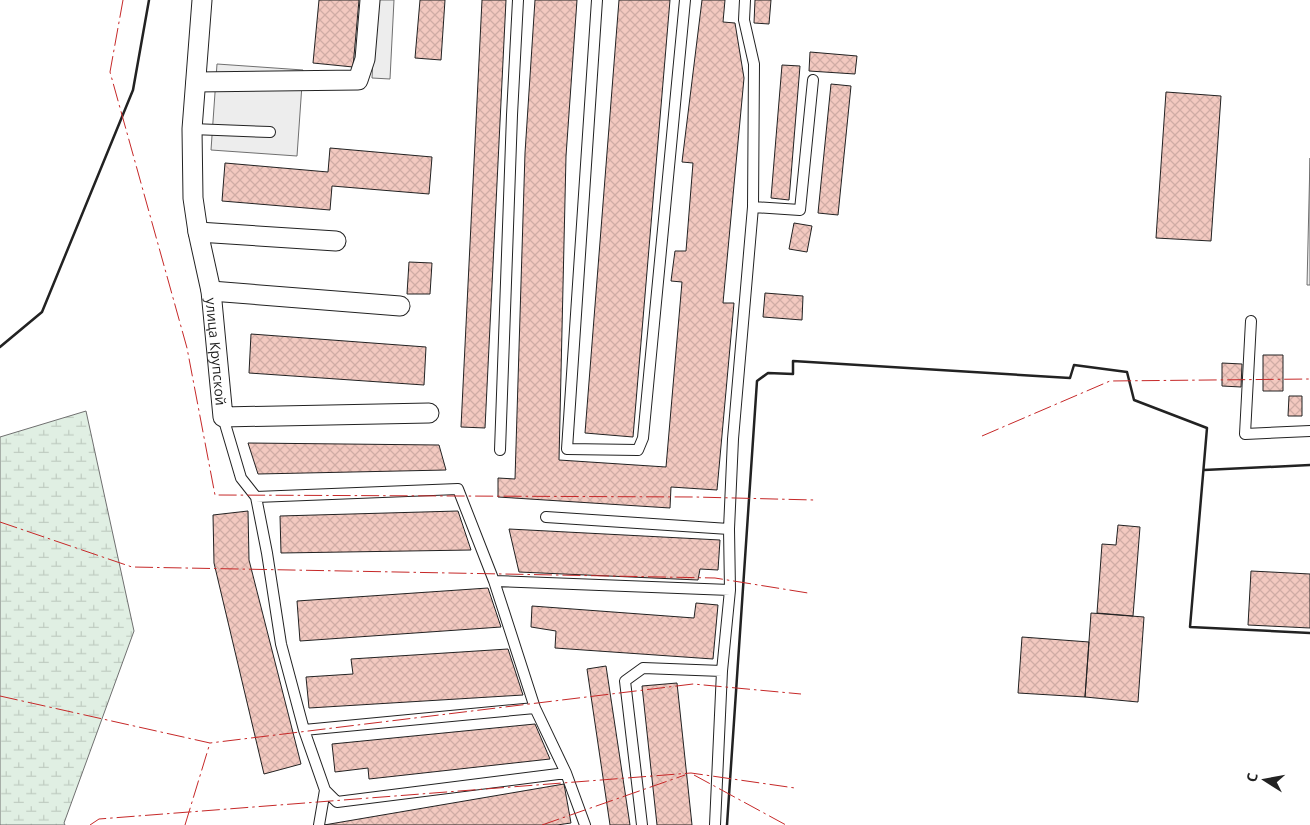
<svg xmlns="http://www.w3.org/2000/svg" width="1310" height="825" font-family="'Open Sans',sans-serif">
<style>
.wetland{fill:url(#wetland-marsh);stroke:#6f6f6f}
.parking{fill:#ededed;stroke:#6f6f6f}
.building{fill:url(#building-cross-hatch);stroke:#222}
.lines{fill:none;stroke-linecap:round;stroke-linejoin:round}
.service-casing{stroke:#222;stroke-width:12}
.minor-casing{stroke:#222;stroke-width:21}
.service{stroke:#fff;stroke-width:10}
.minor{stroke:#fff;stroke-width:19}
.wall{stroke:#222;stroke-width:2.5}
.power{stroke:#c62828;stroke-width:1;stroke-dasharray:18 4 2.5 4;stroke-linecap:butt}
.labels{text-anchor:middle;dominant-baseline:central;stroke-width:4;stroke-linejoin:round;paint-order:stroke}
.street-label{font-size:14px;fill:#222;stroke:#fff}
</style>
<defs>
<pattern id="wetland-marsh" width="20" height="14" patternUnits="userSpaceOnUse" patternTransform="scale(1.25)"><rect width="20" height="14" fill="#e0efe3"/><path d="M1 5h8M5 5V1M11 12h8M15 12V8" fill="none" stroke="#c0cdc2"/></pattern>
<pattern id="building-cross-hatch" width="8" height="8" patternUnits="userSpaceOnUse" patternTransform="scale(1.25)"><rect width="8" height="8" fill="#f3c9c0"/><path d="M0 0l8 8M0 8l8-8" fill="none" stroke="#d0aca5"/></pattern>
</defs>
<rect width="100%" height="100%" fill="#fff"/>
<!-- wetland -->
<path class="wetland" d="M 86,411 L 134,631 L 64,823 L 65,825 L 0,825 L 0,437 Z"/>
<!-- parking -->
<path class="parking" d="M 376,0 L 394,0 L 390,79 L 372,78 Z
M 217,64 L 303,70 L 297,156 L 211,150 Z
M 1310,158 L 1310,285 L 1307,285 Z"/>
<!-- building -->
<path class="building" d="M 319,0 L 359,0 L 353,67 L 313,63 Z
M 420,0 L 445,0 L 441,60 L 415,58 Z
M 482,0 L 506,0 L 485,428 L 461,427 Z
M 535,0 L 577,0 L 566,156 L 559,460 L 666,467 L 682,282 L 671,281 L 675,251 L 686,251 L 693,163 L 682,162 L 702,0 L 725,0 L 723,22 L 735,23 L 744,78 L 723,303 L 734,303 L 717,490 L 671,487 L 670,508 L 498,497 L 498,478 L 515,479 L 525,153 Z
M 619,0 L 670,0 L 633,437 L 585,433 Z
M 755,0 L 771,0 L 769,24 L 754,23 Z
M 810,52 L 857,56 L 855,74 L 809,71 Z
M 782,65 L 800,66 L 789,200 L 771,198 Z
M 831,84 L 851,86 L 838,215 L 818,213 Z
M 1166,92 L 1221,96 L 1211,241 L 1156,238 Z
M 330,148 L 432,157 L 429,194 L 332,186 L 330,210 L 222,201 L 225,163 L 328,172 Z
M 794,223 L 812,226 L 807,252 L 789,249 Z
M 409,262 L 432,263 L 430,294 L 407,294 Z
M 765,293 L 803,296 L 802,320 L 763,317 Z
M 251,334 L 426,347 L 424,385 L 249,373 Z
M 1263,355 L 1283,355 L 1283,391 L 1263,391 Z
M 1222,363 L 1242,364 L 1241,387 L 1222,386 Z
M 1289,396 L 1302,396 L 1302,416 L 1288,416 Z
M 248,443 L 439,445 L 446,470 L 258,474 Z
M 248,511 L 249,560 L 301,764 L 264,774 L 214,563 L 213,515 Z
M 458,511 L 471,550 L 281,553 L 280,516 Z
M 1118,525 L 1140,527 L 1133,616 L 1097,613 L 1102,544 L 1116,545 Z
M 509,529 L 720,540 L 718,570 L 700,569 L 698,580 L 519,572 Z
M 1251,571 L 1310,574 L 1310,628 L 1248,625 Z
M 488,588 L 501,627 L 300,641 L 297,601 Z
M 696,603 L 718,605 L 713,659 L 555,648 L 556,631 L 531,627 L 532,606 L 694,618 Z
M 1091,613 L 1144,617 L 1138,702 L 1085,697 Z
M 1022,637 L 1089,642 L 1085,697 L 1018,693 Z
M 508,649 L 523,695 L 309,708 L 306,677 L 353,674 L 351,659 Z
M 606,666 L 630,825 L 610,825 L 587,669 Z
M 677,683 L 692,825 L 657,825 L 642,686 Z
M 535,724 L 550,759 L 369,779 L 368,768 L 335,772 L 332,744 Z
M 564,784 L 571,823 L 557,825 L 324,825 Z"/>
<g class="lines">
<defs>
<path id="service" d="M 597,0 L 567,449 L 638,450 L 643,438 L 685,0
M 192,129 L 270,132
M 753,207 L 800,210 L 813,80
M 1251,321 L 1245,434 L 1310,431
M 223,417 L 241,478 L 256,497 L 267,553 L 281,644 L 304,730 L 325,790 L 337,802 L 566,773
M 500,450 L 512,115 L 518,0
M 256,497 L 458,489 L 494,581 L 535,708 L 566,773 L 585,825
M 546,517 L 729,529
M 494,581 L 730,590
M 304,730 L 535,708
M 319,825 L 325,790
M 642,825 L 625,681 L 643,668 L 722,671
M 715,825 L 722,671 L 730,590 L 729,529 L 733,439 L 753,207 L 754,64 L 744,20 L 745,0"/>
<g id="minor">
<path id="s1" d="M 202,0 L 192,129 L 193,198 L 198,232 L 211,291 L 223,417 L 429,413"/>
<path d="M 196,82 L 358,80 L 365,59 L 370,0"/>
<path d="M 198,232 L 336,241"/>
<path d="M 211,291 L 400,306"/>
</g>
</defs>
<!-- service casing -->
<use href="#service" class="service-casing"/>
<!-- minor casing -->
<use href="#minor" class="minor-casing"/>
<!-- service -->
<use href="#service" class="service"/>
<!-- minor -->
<use href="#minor" class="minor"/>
<!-- wall -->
<path class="wall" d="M 0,347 L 42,312 L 133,90 L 149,0
M 1204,470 L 1310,465
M 727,825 L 757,381 L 768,373 L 793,374 L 793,361 L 1070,378 L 1074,365 L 1127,372 L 1134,400 L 1207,428 L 1190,627 L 1310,633"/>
<!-- power -->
<path class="power" d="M 123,0 L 110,72 L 187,348 L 215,495 L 695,497 L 814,500
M 982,436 L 1110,381 L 1310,379
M 0,522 L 132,567 L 715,578 L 808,593
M 0,696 L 210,743 L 693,684 L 801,694
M 694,775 L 786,825
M 90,825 L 99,819 L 691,773 L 795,788
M 185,825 L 210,743
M 542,825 L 685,775"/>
</g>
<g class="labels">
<!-- street labels -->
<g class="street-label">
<text stroke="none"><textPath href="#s1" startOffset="354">улица Крупской</textPath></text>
</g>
</g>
<!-- north arrow -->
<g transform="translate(1265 780) rotate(281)" stroke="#ffffff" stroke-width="4" paint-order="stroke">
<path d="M0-4L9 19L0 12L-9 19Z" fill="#222222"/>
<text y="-8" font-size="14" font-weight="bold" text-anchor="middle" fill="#222222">С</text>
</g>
</svg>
